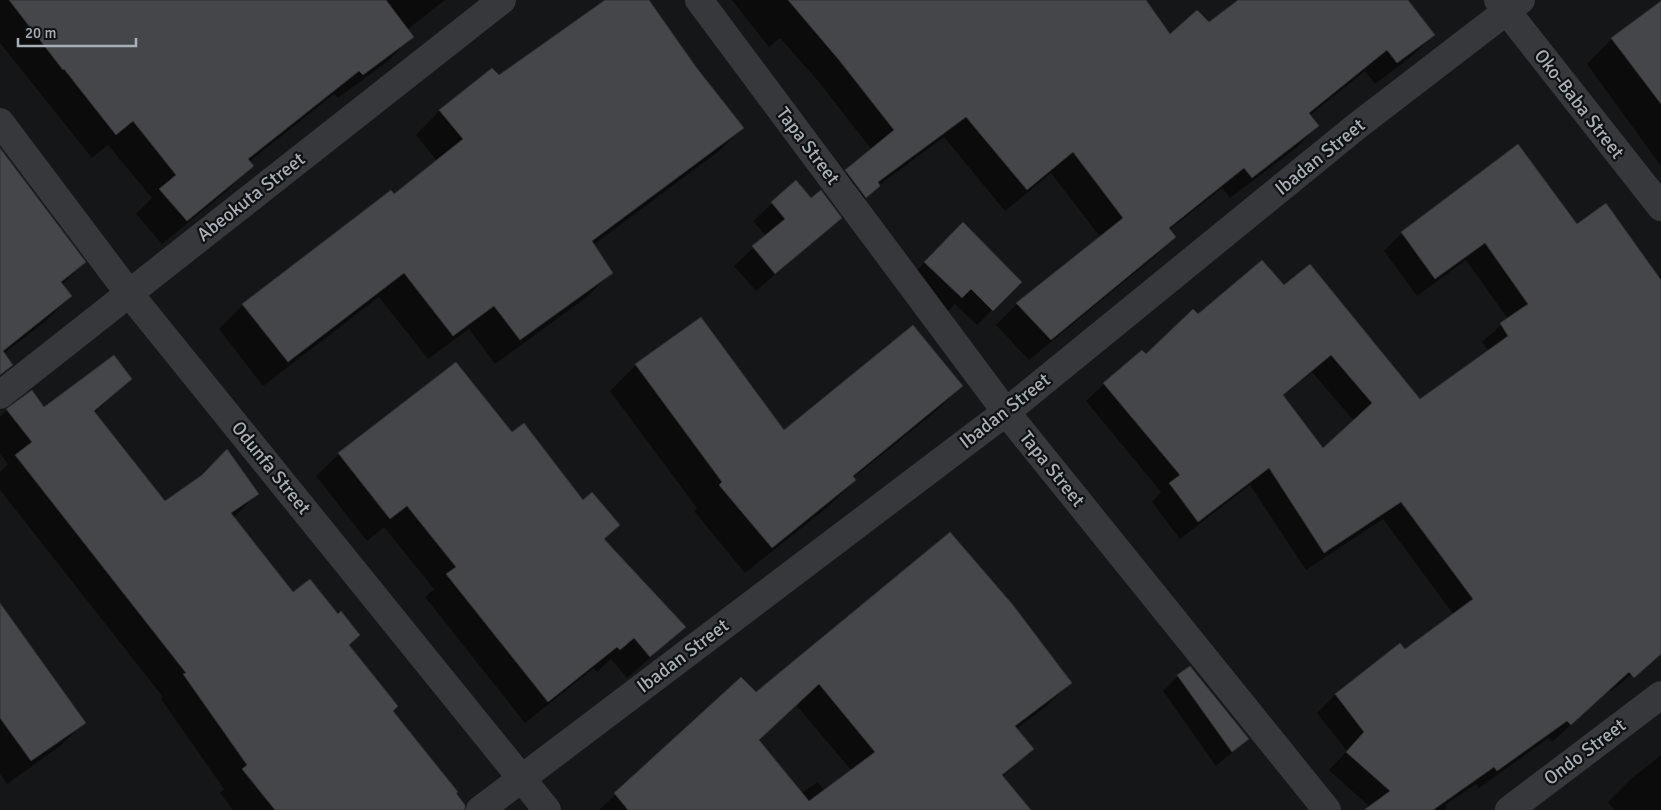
<svg xmlns="http://www.w3.org/2000/svg" width="1661" height="810" font-family="Signika,sans-serif">
<style>
.shadow{fill:#0007;fill-rule:evenodd}
.building{fill:#44464a;stroke:#303033;fill-rule:evenodd}
.lines{fill:none;stroke-linecap:round;stroke-linejoin:round}
.minor{stroke:#37383c;stroke-width:28}
.labels{text-anchor:middle;dominant-baseline:central;stroke-width:4.5;stroke-linejoin:round;paint-order:stroke}
.street-label{font-size:19px;fill:#a8afb7;stroke:#101112}
</style>
<rect width="100%" height="100%" fill="#151617"/>
<!-- shadow -->
<path class="shadow" d="M 0,0 L 445,0 L 407,30 L 412,37 L 388,61 L 338,98 L 334,94 L 249,162 L 252,166 L 228,190 L 162,244 L 136,214 L 152,198 L 108,145 L 92,158 L 0,43 Z
M 607,0 L 647,0 L 695,68 L 742,128 L 718,152 L 593,245 L 611,273 L 587,297 L 495,364 L 469,329 L 428,359 L 379,297 L 263,386 L 219,329 L 243,305 L 394,196 L 437,161 L 416,135 L 440,110 L 498,77 Z
M 732,0 L 1144,0 L 1170,36 L 1209,24 L 1240,0 L 1407,0 L 1433,35 L 1412,56 L 1375,84 L 1365,71 L 1309,116 L 1318,126 L 1296,148 L 1230,198 L 1222,188 L 1169,230 L 1175,237 L 1153,258 L 1029,360 L 996,325 L 1017,304 L 1101,238 L 1051,173 L 1005,211 L 944,137 L 878,186 L 844,218 L 825,193 L 872,150 L 818,81 L 780,38 L 769,47 Z
M 1661,3 L 1661,166 L 1587,64 L 1612,39 Z
M 1518,145 L 1577,226 L 1657,277 L 1661,275 L 1661,652 L 1611,691 L 1610,689 L 1552,742 L 1549,738 L 1479,788 L 1476,784 L 1445,805 L 1447,808 L 1445,810 L 1369,810 L 1371,808 L 1329,770 L 1347,751 L 1317,713 L 1335,695 L 1400,644 L 1405,651 L 1454,615 L 1383,519 L 1306,570 L 1250,485 L 1180,539 L 1152,502 L 1161,492 L 1086,401 L 1104,384 L 1145,356 L 1198,315 L 1284,286 L 1420,400 L 1489,351 L 1482,342 L 1508,319 L 1466,260 L 1417,296 L 1384,251 L 1402,233 ZM 1312,372 L 1354,421 L 1323,450 L 1283,396 Z
M 0,155 L 84,262 L 62,285 L 71,296 L 46,321 L 3,354 L 11,365 L 0,376 Z
M 796,182 L 811,200 L 840,218 L 756,291 L 734,266 L 766,236 L 753,221 Z
M 948,239 L 1020,282 L 977,325 L 955,304 L 946,313 L 909,278 Z
M 456,363 L 512,434 L 582,502 L 618,525 L 603,540 L 685,627 L 627,678 L 611,659 L 597,672 L 594,668 L 525,723 L 425,597 L 434,589 L 384,527 L 367,541 L 316,476 L 339,454 Z
M 636,365 L 784,432 L 962,386 L 936,411 L 853,478 L 855,480 L 829,506 L 745,573 L 694,511 L 697,508 L 610,391 Z
M 131,379 L 94,413 L 165,503 L 257,494 L 233,518 L 293,594 L 337,616 L 359,635 L 348,646 L 391,711 L 455,793 L 464,810 L 233,810 L 220,793 L 224,789 L 161,699 L 163,697 L 0,490 L 0,472 L 8,464 L 0,454 L 0,417 L 7,410 L 44,409 Z
M 950,533 L 1070,683 L 1049,704 L 1016,729 L 1033,748 L 1002,777 L 1029,810 L 599,810 L 741,678 L 756,694 ZM 796,705 L 852,771 L 824,791 L 818,782 L 801,793 L 758,741 Z
M 0,605 L 84,723 L 60,746 L 7,784 L 0,774 Z
M 1178,676 L 1248,739 L 1216,766 L 1163,691 Z
M 1661,755 L 1661,810 L 1614,810 L 1608,802 L 1631,779 Z"/>
<!-- building -->
<path class="building" d="M 9,0 L 386,0 L 414,37 L 363,75 L 359,71 L 248,159 L 254,166 L 187,221 L 159,189 L 176,175 L 133,121 L 116,135 L 64,69 L 63,70 Z
M 605,0 L 649,0 L 696,67 L 744,128 L 592,241 L 613,273 L 520,340 L 494,306 L 453,336 L 404,273 L 288,362 L 242,304 L 391,190 L 394,194 L 463,139 L 439,110 L 492,68 L 499,75 Z
M 788,0 L 1146,0 L 1170,34 L 1197,10 L 1209,22 L 1238,0 L 1408,0 L 1435,35 L 1397,63 L 1387,50 L 1309,113 L 1319,126 L 1252,178 L 1244,168 L 1169,228 L 1176,237 L 1051,340 L 1016,303 L 1123,218 L 1073,152 L 1027,190 L 966,117 L 878,182 L 880,186 L 866,198 L 845,170 L 894,130 L 839,60 Z
M 1661,1 L 1661,104 L 1611,38 Z
M 1518,144 L 1577,224 L 1606,203 L 1661,280 L 1661,654 L 1634,678 L 1629,672 L 1571,725 L 1567,721 L 1497,771 L 1494,767 L 1433,810 L 1364,810 L 1390,791 L 1346,752 L 1364,732 L 1335,694 L 1400,643 L 1405,649 L 1473,599 L 1401,502 L 1324,553 L 1269,468 L 1198,522 L 1169,483 L 1180,475 L 1103,383 L 1142,350 L 1146,354 L 1193,309 L 1198,314 L 1262,260 L 1284,285 L 1310,264 L 1420,399 L 1508,336 L 1500,323 L 1528,304 L 1485,243 L 1435,279 L 1401,232 ZM 1331,355 L 1372,403 L 1323,448 L 1283,395 Z
M 0,148 L 86,262 L 61,282 L 72,296 L 3,351 L 13,365 L 0,375 Z
M 796,180 L 811,198 L 821,190 L 842,218 L 775,274 L 752,246 L 785,219 L 771,202 Z
M 963,222 L 1022,282 L 993,311 L 971,289 L 962,298 L 924,262 Z
M 701,317 L 784,430 L 913,325 L 963,386 L 853,476 L 856,480 L 772,548 L 719,485 L 722,482 L 635,364 Z
M 114,355 L 132,379 L 94,411 L 165,501 L 202,475 L 227,449 L 259,494 L 231,513 L 293,592 L 310,579 L 338,614 L 341,611 L 360,635 L 349,645 L 398,706 L 393,711 L 458,792 L 456,793 L 465,805 L 465,810 L 275,810 L 242,769 L 247,765 L 183,674 L 186,673 L 15,455 L 32,442 L 6,409 L 32,390 L 44,407 Z
M 456,362 L 512,432 L 524,423 L 583,500 L 592,492 L 620,525 L 604,539 L 686,627 L 650,657 L 634,638 L 620,650 L 617,647 L 548,702 L 446,574 L 456,567 L 407,506 L 390,519 L 338,453 Z
M 950,532 L 1013,605 L 1072,683 L 1015,726 L 1034,749 L 1002,775 L 1031,810 L 628,810 L 614,793 L 741,677 L 756,692 ZM 819,684 L 875,752 L 809,801 L 759,740 Z
M 0,603 L 86,723 L 31,761 L 0,718 Z
M 1190,666 L 1249,739 L 1232,752 L 1177,675 Z"/>
<g class="lines">
<!-- minor -->
<path class="minor" d="M 699,0 L 1006,412 L 1327,810
M 1498,0 L 1661,207
M 0,122 L 128,292 L 547,810
M 0,395 L 502,0
M 480,810 L 1006,412 L 1357,126 L 1521,0
M 1509,810 L 1661,695"/>
</g>
<g class="labels">
<!-- street labels -->
<g class="street-label">
<text transform="translate(1579 104) rotate(52)">Oko-Baba Street</text>
<text transform="translate(808 146) rotate(53)">Tapa Street</text>
<text transform="translate(1320 157) rotate(-39)">Ibadan Street</text>
<text transform="translate(251 197) rotate(-38)">Abeokuta Street</text>
<text transform="translate(1005 411) rotate(-38)">Ibadan Street</text>
<text transform="translate(271 468) rotate(51)">Odunfa Street</text>
<text transform="translate(1052 469) rotate(51)">Tapa Street</text>
<text transform="translate(683 656) rotate(-37)">Ibadan Street</text>
<text transform="translate(1585 752) rotate(-37)">Ondo Street</text>
</g>
</g>
<!-- scale -->
<path d="M18 38v8h118v-8" fill="none" stroke="#a8afb7" stroke-width="2.5"/>
<text x="25" y="38" font-size="15" fill="#a8afb7" stroke="#101112" stroke-width="4" paint-order="stroke">20 m</text>
</svg>
